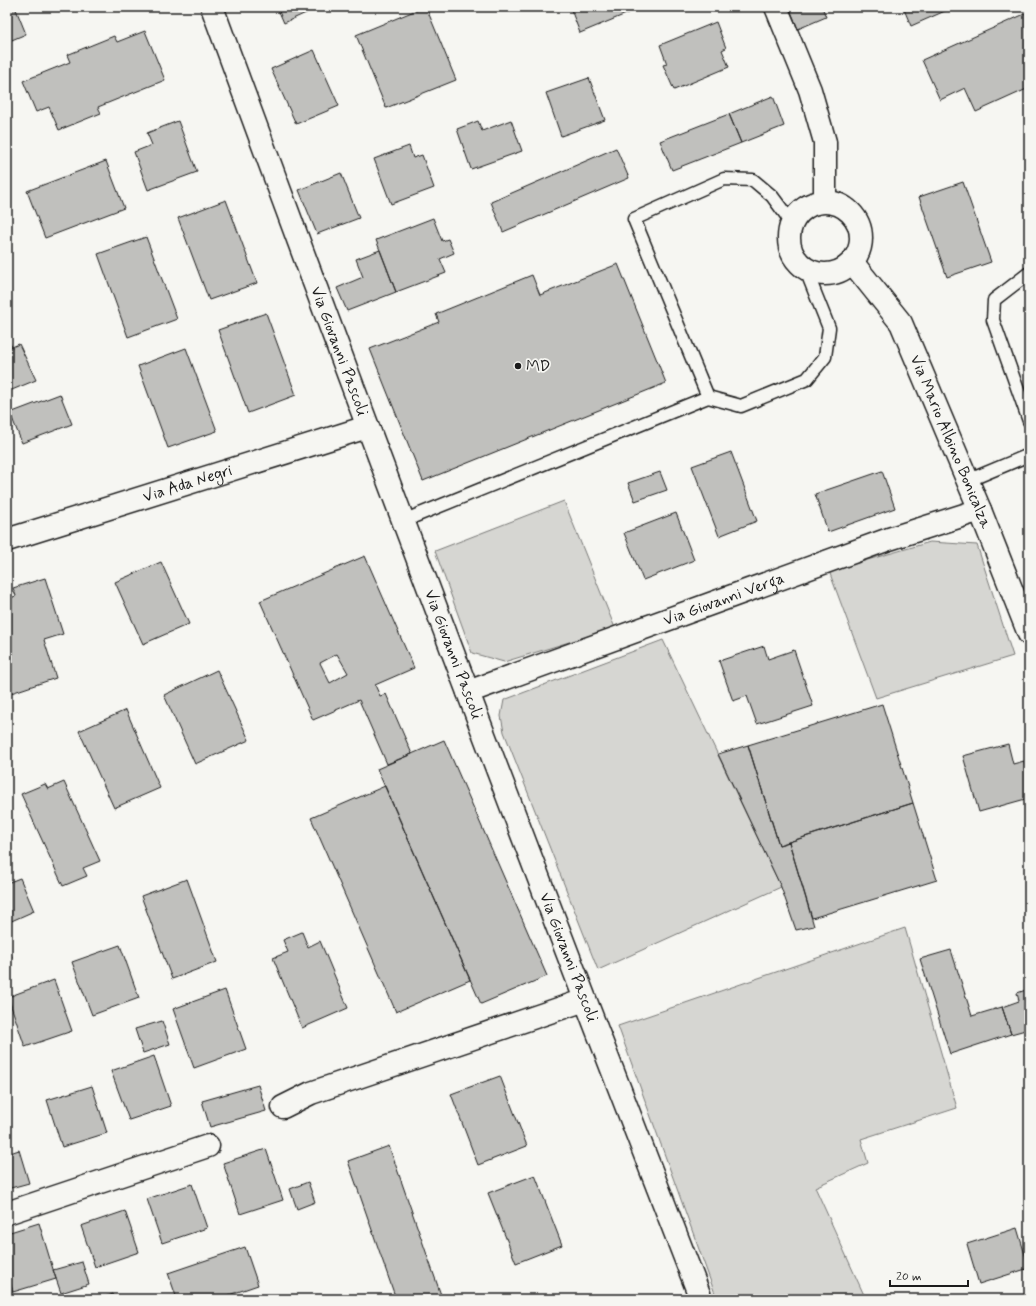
<svg xmlns="http://www.w3.org/2000/svg" width="1036" height="1306" font-family="Mynerve,sans-serif">
<style>
.green{fill:#d6d6d2;stroke:#797977}
.building{fill:#c0c0bd;stroke:#1c1c1c;fill-rule:evenodd}
.lines{fill:none;stroke-linecap:round;stroke-linejoin:round}
.service-casing{stroke:#1c1c1c;stroke-width:15}
.minor-casing{stroke:#1c1c1c;stroke-width:25}
.secondary-casing{stroke:#1c1c1c;stroke-width:25}
.service{stroke:#f6f6f2;stroke-width:12}
.minor{stroke:#f6f6f2;stroke-width:22}
.secondary{stroke:#f6f6f2;stroke-width:22}
.poi-dot{fill:#1c1c1c;stroke:#f6f6f2;stroke-width:1.5}
.labels{text-anchor:middle;dominant-baseline:central;stroke-width:3.5;stroke-linejoin:round;paint-order:stroke}
.street-label{font-size:16px;fill:#1c1c1c;stroke:#f6f6f2}
.poi-label{font-size:16px;fill:#1c1c1c;stroke:#f6f6f2;text-anchor:start}
</style>
<rect width="100%" height="100%" fill="#f6f6f2"/>
<filter id="ink" filterUnits="userSpaceOnUse"><feTurbulence type="fractalNoise" baseFrequency=".025" numOctaves="2"/><feDisplacementMap in="SourceGraphic" scale="8" xChannelSelector="R" yChannelSelector="G"/><feConvolveMatrix kernelMatrix="1 2 1 2 8 2 1 2 1" color-interpolation-filters="sRGB"/></filter>
<g filter="url(#ink)">
<!-- green -->
<path class="green" d="M 564,501 L 615,628 L 504,662 L 472,653 L 435,551 Z
M 930,542 L 977,545 L 1013,656 L 876,698 L 829,571 Z
M 663,640 L 781,887 L 598,970 L 504,732 L 501,716 L 504,700 Z
M 905,928 L 957,1108 L 861,1139 L 868,1163 L 815,1187 L 864,1295 L 853,1299 L 717,1299 L 618,1026 Z"/>
<!-- building -->
<path class="building" d="M 7,7 L 15,7 L 26,34 L 7,42 Z
M 277,7 L 319,7 L 284,23 Z
M 424,7 L 426,7 L 456,80 L 386,108 L 356,35 Z
M 570,7 L 643,7 L 580,33 Z
M 789,7 L 822,7 L 826,17 L 798,29 Z
M 903,7 L 954,7 L 911,26 Z
M 1029,12 L 1029,88 L 976,112 L 965,88 L 940,100 L 922,60 Z
M 716,22 L 726,48 L 722,50 L 729,67 L 674,90 L 663,65 L 667,64 L 660,45 Z
M 145,31 L 165,80 L 98,107 L 101,113 L 59,130 L 49,107 L 36,112 L 23,81 L 70,62 L 67,55 L 114,36 L 117,42 Z
M 314,50 L 339,106 L 296,124 L 271,69 Z
M 589,78 L 605,120 L 561,136 L 546,93 Z
M 773,96 L 784,126 L 741,143 L 729,114 Z
M 729,114 L 741,143 L 672,170 L 660,141 Z
M 511,120 L 522,151 L 471,169 L 457,129 L 478,121 L 482,131 Z
M 178,121 L 197,172 L 148,190 L 134,152 L 152,145 L 147,133 Z
M 409,146 L 413,158 L 422,155 L 434,188 L 391,204 L 374,159 Z
M 616,148 L 629,178 L 503,232 L 491,202 Z
M 106,161 L 124,208 L 45,238 L 27,191 Z
M 341,173 L 359,218 L 317,234 L 299,190 Z
M 963,182 L 991,262 L 947,277 L 919,197 Z
M 226,200 L 257,283 L 209,300 L 178,218 Z
M 433,218 L 442,241 L 448,239 L 454,253 L 440,259 L 446,273 L 396,292 L 376,240 Z
M 146,237 L 177,319 L 128,337 L 98,254 Z
M 380,250 L 396,292 L 347,311 L 337,288 L 363,277 L 356,259 Z
M 618,264 L 666,383 L 423,481 L 370,349 L 439,322 L 436,314 L 532,275 L 540,295 Z
M 266,313 L 296,395 L 248,413 L 218,330 Z
M 7,339 L 12,347 L 19,344 L 36,380 L 7,392 Z
M 186,348 L 217,431 L 168,448 L 138,366 Z
M 60,394 L 72,424 L 22,443 L 10,413 Z
M 731,452 L 757,521 L 719,536 L 692,466 Z
M 882,471 L 895,508 L 828,532 L 815,494 Z
M 660,472 L 667,490 L 635,501 L 628,483 Z
M 676,513 L 694,560 L 643,580 L 624,533 Z
M 365,556 L 414,668 L 375,685 L 380,696 L 386,694 L 412,754 L 387,764 L 359,700 L 313,720 L 260,601 ZM 337,654 L 348,673 L 330,683 L 320,663 Z
M 161,562 L 189,624 L 143,644 L 115,582 Z
M 45,578 L 63,634 L 44,640 L 56,678 L 8,694 L 7,599 L 16,596 L 13,588 Z
M 764,646 L 768,659 L 794,650 L 813,706 L 757,724 L 747,696 L 733,701 L 719,661 Z
M 217,670 L 249,740 L 195,764 L 164,695 Z
M 882,704 L 913,803 L 779,845 L 748,745 Z
M 126,710 L 160,788 L 114,808 L 79,731 Z
M 444,740 L 547,976 L 481,1004 L 377,769 Z
M 1008,744 L 1013,764 L 1024,761 L 1029,778 L 1029,798 L 979,812 L 963,756 Z
M 748,745 L 779,845 L 789,842 L 814,926 L 796,930 L 781,887 L 718,754 Z
M 64,782 L 100,861 L 83,868 L 87,876 L 63,886 L 21,794 L 45,784 L 48,789 Z
M 385,786 L 470,980 L 396,1012 L 311,818 Z
M 913,803 L 937,880 L 812,918 L 789,842 Z
M 20,878 L 34,911 L 7,923 L 7,883 Z
M 187,879 L 217,962 L 172,979 L 141,896 Z
M 302,932 L 308,947 L 320,941 L 348,1008 L 302,1028 L 273,958 L 288,952 L 283,940 Z
M 120,945 L 139,998 L 92,1015 L 72,962 Z
M 7,947 L 12,957 L 7,959 Z
M 951,950 L 972,1016 L 1002,1007 L 1011,1034 L 950,1054 L 920,959 Z
M 54,980 L 72,1031 L 25,1047 L 8,997 Z
M 1029,989 L 1029,1029 L 1011,1034 L 1002,1007 L 1019,1001 L 1017,993 Z
M 225,990 L 246,1049 L 194,1068 L 173,1009 Z
M 162,1021 L 170,1044 L 143,1053 L 135,1029 Z
M 154,1056 L 171,1106 L 129,1120 L 111,1071 Z
M 500,1076 L 527,1146 L 478,1165 L 451,1094 Z
M 258,1085 L 266,1111 L 210,1127 L 202,1101 Z
M 92,1086 L 107,1133 L 62,1147 L 47,1100 Z
M 389,1146 L 441,1295 L 430,1299 L 396,1299 L 348,1161 Z
M 266,1149 L 283,1200 L 240,1214 L 223,1163 Z
M 19,1150 L 29,1183 L 7,1189 L 7,1154 Z
M 535,1175 L 562,1245 L 516,1263 L 488,1193 Z
M 308,1182 L 315,1202 L 297,1209 L 290,1189 Z
M 192,1184 L 207,1228 L 162,1243 L 147,1199 Z
M 125,1211 L 139,1252 L 95,1267 L 81,1226 Z
M 39,1223 L 56,1279 L 13,1292 L 7,1272 L 7,1233 Z
M 1017,1228 L 1029,1268 L 979,1284 L 967,1244 Z
M 245,1247 L 258,1285 L 217,1299 L 177,1299 L 168,1273 Z
M 82,1262 L 89,1284 L 61,1293 L 53,1270 Z
M 113,1294 L 115,1299 L 99,1299 Z"/>
<g class="lines">
<defs>
<path id="service" d="M 792,223 L 772,196 L 753,180 L 724,179 L 634,219 L 708,397 L 741,406 L 807,379 L 825,357 L 829,328 L 805,268
M 1029,273 L 994,300 L 993,320 L 1029,421
M 967,481 L 1029,455
M 403,521 L 708,397"/>
<g id="minor">
<path id="s1" d="M 212,7 C 371,439 534,870 701,1299"/>
<path id="s2" d="M 7,540 L 367,427"/>
<path id="s3" d="M 468,692 L 889,539 L 980,510"/>
<path d="M 283,1107 L 311,1093 L 585,1000"/>
<path d="M 7,1213 L 208,1146"/>
</g>
<g id="secondary">
<path d="M 776,7 L 810,90 L 825,142 L 825,201"/>
<circle cx="825" cy="238" r="36"/>
<path id="s4" d="M 852,262 L 901,323 L 980,510 L 1029,634"/>
</g>
</defs>
<!-- service casing -->
<use href="#service" class="service-casing"/>
<!-- minor casing -->
<use href="#minor" class="minor-casing"/>
<!-- secondary casing -->
<use href="#secondary" class="secondary-casing"/>
<!-- service -->
<use href="#service" class="service"/>
<!-- minor -->
<use href="#minor" class="minor"/>
<!-- secondary -->
<use href="#secondary" class="secondary"/>
</g>
</g>
<!-- markers -->
<circle class="poi-dot" cx="518" cy="366" r="4"/>
<g class="labels">
<!-- street labels -->
<g class="street-label">
<text stroke="none"><textPath href="#s1" startOffset="367">Via Giovanni Pascoli</textPath></text>
<text stroke="none"><textPath href="#s4" startOffset="207">Via Mario Albino Bonicalza</textPath></text>
<text stroke="none"><textPath href="#s2" startOffset="189">Via Ada Negri</textPath></text>
<text stroke="none"><textPath href="#s3" startOffset="272">Via Giovanni Verga</textPath></text>
<text stroke="none"><textPath href="#s1" startOffset="691">Via Giovanni Pascoli</textPath></text>
<text stroke="none"><textPath href="#s1" startOffset="1015">Via Giovanni Pascoli</textPath></text>
</g>
<!-- poi labels -->
<g class="poi-label">
<text x="526" y="366">MD</text>
</g>
</g>
<!-- margin -->
<rect width="1036" height="1306" fill="none" stroke="#f6f6f2" stroke-width="24"/>
<rect x="12" y="12" width="1012" height="1282" fill="none" stroke="#1c1c1c" stroke-width="1.5" filter="url(#ink)"/>
<!-- scale -->
<path d="M890 1280v6h78v-6" fill="none" stroke="#1c1c1c" stroke-width="2"/>
<text x="896" y="1280" font-size="12" fill="#1c1c1c" stroke="#f6f6f2" stroke-width="3" paint-order="stroke">20 m</text>
</svg>
